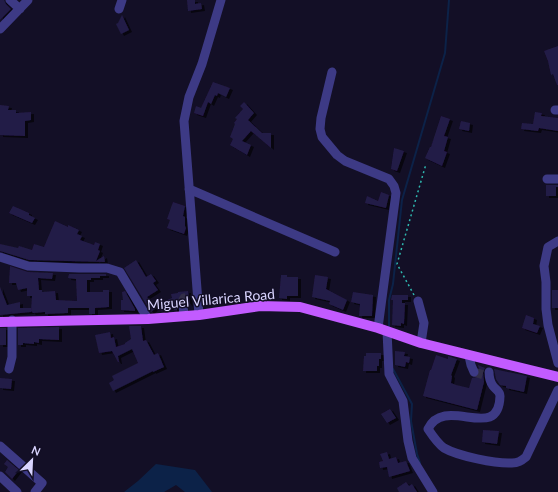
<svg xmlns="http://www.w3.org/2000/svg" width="558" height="492" font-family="Lato,sans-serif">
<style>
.water{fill:#0c2248}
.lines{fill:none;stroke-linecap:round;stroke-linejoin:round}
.stream{stroke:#0c2248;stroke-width:2}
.building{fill:#241b47;filter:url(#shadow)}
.minor-tunnel{stroke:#312d47;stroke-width:9;stroke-dasharray:9 4.5;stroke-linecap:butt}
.path{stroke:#2fb8b0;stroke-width:1.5;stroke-dasharray:2 3;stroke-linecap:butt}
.minor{stroke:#3d3a85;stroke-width:9}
.major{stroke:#c25bff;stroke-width:10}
.labels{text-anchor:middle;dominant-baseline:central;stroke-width:3;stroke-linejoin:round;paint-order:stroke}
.street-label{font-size:14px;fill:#d9d4ff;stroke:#130f26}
</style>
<defs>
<filter id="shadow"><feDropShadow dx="3" dy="2" stdDeviation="0" flood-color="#0009"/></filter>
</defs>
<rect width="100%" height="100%" fill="#130f26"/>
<!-- water -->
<path class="water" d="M 156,464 L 195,470 L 212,492 L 185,492 L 176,485 L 164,492 L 124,492 L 138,481 Z"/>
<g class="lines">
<!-- stream -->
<path class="stream" d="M 389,328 L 389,300 L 393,284 L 402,200 L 445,53 L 449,0
M 393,369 L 412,404 L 411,421 L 417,454 L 420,463"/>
</g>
<!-- building -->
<path class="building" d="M 0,0 L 4,0 L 6,4 L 11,9 L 0,20 Z
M 187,0 L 195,0 L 195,4 L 201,3 L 202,9 L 188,11 Z
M 122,15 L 129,30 L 121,34 L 116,24 L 118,23 Z
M 558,46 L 558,85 L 557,85 L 553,74 L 551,75 L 548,61 L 544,51 Z
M 213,82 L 230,88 L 226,97 L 218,93 L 217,96 L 215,95 L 211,104 L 208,102 L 203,116 L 194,113 L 196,106 L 201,108 Z
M 244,102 L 254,113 L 248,120 L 262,133 L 271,133 L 271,148 L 251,131 L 242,141 L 251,145 L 247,155 L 230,145 L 233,139 L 230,137 L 235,124 L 234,123 L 237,119 L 235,118 L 243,109 L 240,106 Z
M 0,105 L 9,106 L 8,110 L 16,110 L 16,113 L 31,112 L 31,120 L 25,121 L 25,136 L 0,135 Z
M 535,112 L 542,113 L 541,116 L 558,118 L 558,131 L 539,128 L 538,131 L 521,129 L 522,123 L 533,124 Z
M 441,116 L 450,119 L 444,136 L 448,137 L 444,151 L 447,152 L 442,166 L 425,158 L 430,147 L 431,147 Z
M 461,121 L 470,123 L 469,131 L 459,129 Z
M 394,148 L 404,151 L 397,171 L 391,169 Z
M 546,185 L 558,185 L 558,187 L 556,187 L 556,196 L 546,196 Z
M 381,192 L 389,195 L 386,208 L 365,203 L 367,196 L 378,201 Z
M 173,202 L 185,206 L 183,216 L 185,217 L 185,226 L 186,228 L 184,234 L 167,228 L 170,220 L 167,219 Z
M 13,206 L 29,213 L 29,215 L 35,218 L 32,223 L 9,213 Z
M 55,221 L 68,227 L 68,225 L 79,230 L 77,234 L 82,236 L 80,240 L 94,245 L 95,242 L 100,244 L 98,250 L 100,251 L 96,261 L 104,256 L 105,262 L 29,260 L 0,251 L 0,244 L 18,248 L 19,246 L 32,250 L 34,244 L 44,247 Z
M 136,260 L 146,277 L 151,274 L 156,281 L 153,283 L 158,290 L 147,297 L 156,308 L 151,312 L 124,268 Z
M 10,266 L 28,272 L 53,273 L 52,279 L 38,278 L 39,290 L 42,290 L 42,292 L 55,291 L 56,300 L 77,301 L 76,279 L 68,278 L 69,274 L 106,274 L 106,276 L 100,276 L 100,278 L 91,278 L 91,280 L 87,280 L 87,292 L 103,292 L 103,290 L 109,290 L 109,307 L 95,308 L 95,314 L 89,314 L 89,308 L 68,308 L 68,313 L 45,314 L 45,312 L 33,313 L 31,311 L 32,296 L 27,296 L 27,288 L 18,290 L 16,283 L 9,283 Z
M 281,275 L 287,275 L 287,277 L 298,277 L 298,296 L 287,296 L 287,299 L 279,298 Z
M 315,275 L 328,277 L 326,289 L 347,300 L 343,310 L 329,304 L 330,301 L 312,297 Z
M 0,287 L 7,305 L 20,302 L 20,308 L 31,308 L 31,312 L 0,315 Z
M 552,290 L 558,290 L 558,308 L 552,308 Z
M 125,291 L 135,309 L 135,311 L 121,310 L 121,300 L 123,300 L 122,292 Z
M 188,291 L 190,305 L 186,300 L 182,299 L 177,303 L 177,310 L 174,310 L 174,306 L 161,311 L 158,304 L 172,298 L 171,294 L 178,293 L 178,292 Z
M 353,292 L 373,295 L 372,316 L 359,316 L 360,304 L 351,302 Z
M 392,295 L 408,295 L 408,300 L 402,300 L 402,303 L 405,303 L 404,324 L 401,323 L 401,326 L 392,325 L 393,300 L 391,300 Z
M 526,315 L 534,318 L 533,324 L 540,326 L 537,333 L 522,328 Z
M 129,326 L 141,326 L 143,341 L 146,340 L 154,355 L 158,353 L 164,367 L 153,372 L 153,371 L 113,391 L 109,383 L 114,380 L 112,376 L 138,363 L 132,349 L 118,356 L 119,362 L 118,362 L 112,351 L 99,353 L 95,335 L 110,332 L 111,338 L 114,337 L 116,347 L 125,344 L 125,343 L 131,339 Z
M 59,327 L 59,340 L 39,339 L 39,343 L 34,342 L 34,344 L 23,343 L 23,345 L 18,345 L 18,328 Z
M 0,328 L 6,328 L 6,345 L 0,345 Z
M 395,351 L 405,352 L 404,356 L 410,357 L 409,363 L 406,362 L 405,367 L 395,365 Z
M 366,353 L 381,353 L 381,359 L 379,359 L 379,366 L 377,366 L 377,371 L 363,371 L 364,356 L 366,356 Z
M 436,355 L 448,359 L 448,356 L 457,359 L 451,375 L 452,376 L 451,383 L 456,385 L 469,388 L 472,378 L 477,377 L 480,373 L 478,365 L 485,368 L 483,372 L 484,382 L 477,410 L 423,396 L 430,370 L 431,370 Z
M 494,369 L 527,376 L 524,392 L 506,388 L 506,386 L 500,385 L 496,379 Z
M 0,378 L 12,379 L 11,389 L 0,388 Z
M 390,409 L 396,418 L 387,423 L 381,414 Z
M 483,430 L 499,431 L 497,444 L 482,442 Z
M 387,452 L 389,459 L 396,457 L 398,463 L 406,461 L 410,471 L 389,477 L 387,467 L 380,468 L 379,462 L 383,461 L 380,454 Z
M 7,460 L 19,470 L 12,479 L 5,472 L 8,467 L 4,464 Z
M 406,482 L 409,486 L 412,484 L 417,492 L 399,492 L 397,488 Z"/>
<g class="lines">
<!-- minor-tunnel -->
<path class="minor-tunnel" d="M 183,305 L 183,300 L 184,298 L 189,297
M 474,372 L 484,375"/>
<!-- path -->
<path class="path" d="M 414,295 L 397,264 L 426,164"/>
<!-- minor -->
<path class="minor" d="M 10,0 L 20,9
M 119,9 L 122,0
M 0,29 L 28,0
M 332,72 L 321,118 L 320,129 L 322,137 L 337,155 L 345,161 L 389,179 L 394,186 L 396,193 L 378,328
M 555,110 L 558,110
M 547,179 L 558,179
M 189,189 L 335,252
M 558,241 L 548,247 L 544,266 L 546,282 L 546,309 L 548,325 L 558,363
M 0,257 L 28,266 L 79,268 L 107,268 L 120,272 L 148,319
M 418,301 L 424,323 L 421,343
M 183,305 L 184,316
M 199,315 L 184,121 L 189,97 L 202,64 L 221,0
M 387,331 L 389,374 L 403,401 L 408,441 L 412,458 L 433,492
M 469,356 L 471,365 L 474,372
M 9,369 L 12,357 L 12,320
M 489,372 C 489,377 490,382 493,386 C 496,390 500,391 500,396 C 499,444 445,394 428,429 C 432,435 438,444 444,448 C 458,456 496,464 512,463 C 518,463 521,461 526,457 L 558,390
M 0,446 L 42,483 L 35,492
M 0,476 L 17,492"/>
<!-- major -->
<path class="major" d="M 0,322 L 148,319 L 199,315 L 260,306 L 300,307 L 378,328 L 421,343 L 558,377"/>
</g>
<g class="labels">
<!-- street labels -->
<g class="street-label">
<text transform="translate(211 299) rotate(-5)">Miguel Villarica Road</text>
</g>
</g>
<!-- north arrow -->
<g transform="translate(32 460) rotate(24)" stroke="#130f26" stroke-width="3" paint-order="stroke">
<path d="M0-3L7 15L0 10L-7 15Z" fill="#d9d4ff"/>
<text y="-6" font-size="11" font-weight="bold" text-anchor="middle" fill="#d9d4ff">N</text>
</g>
</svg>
